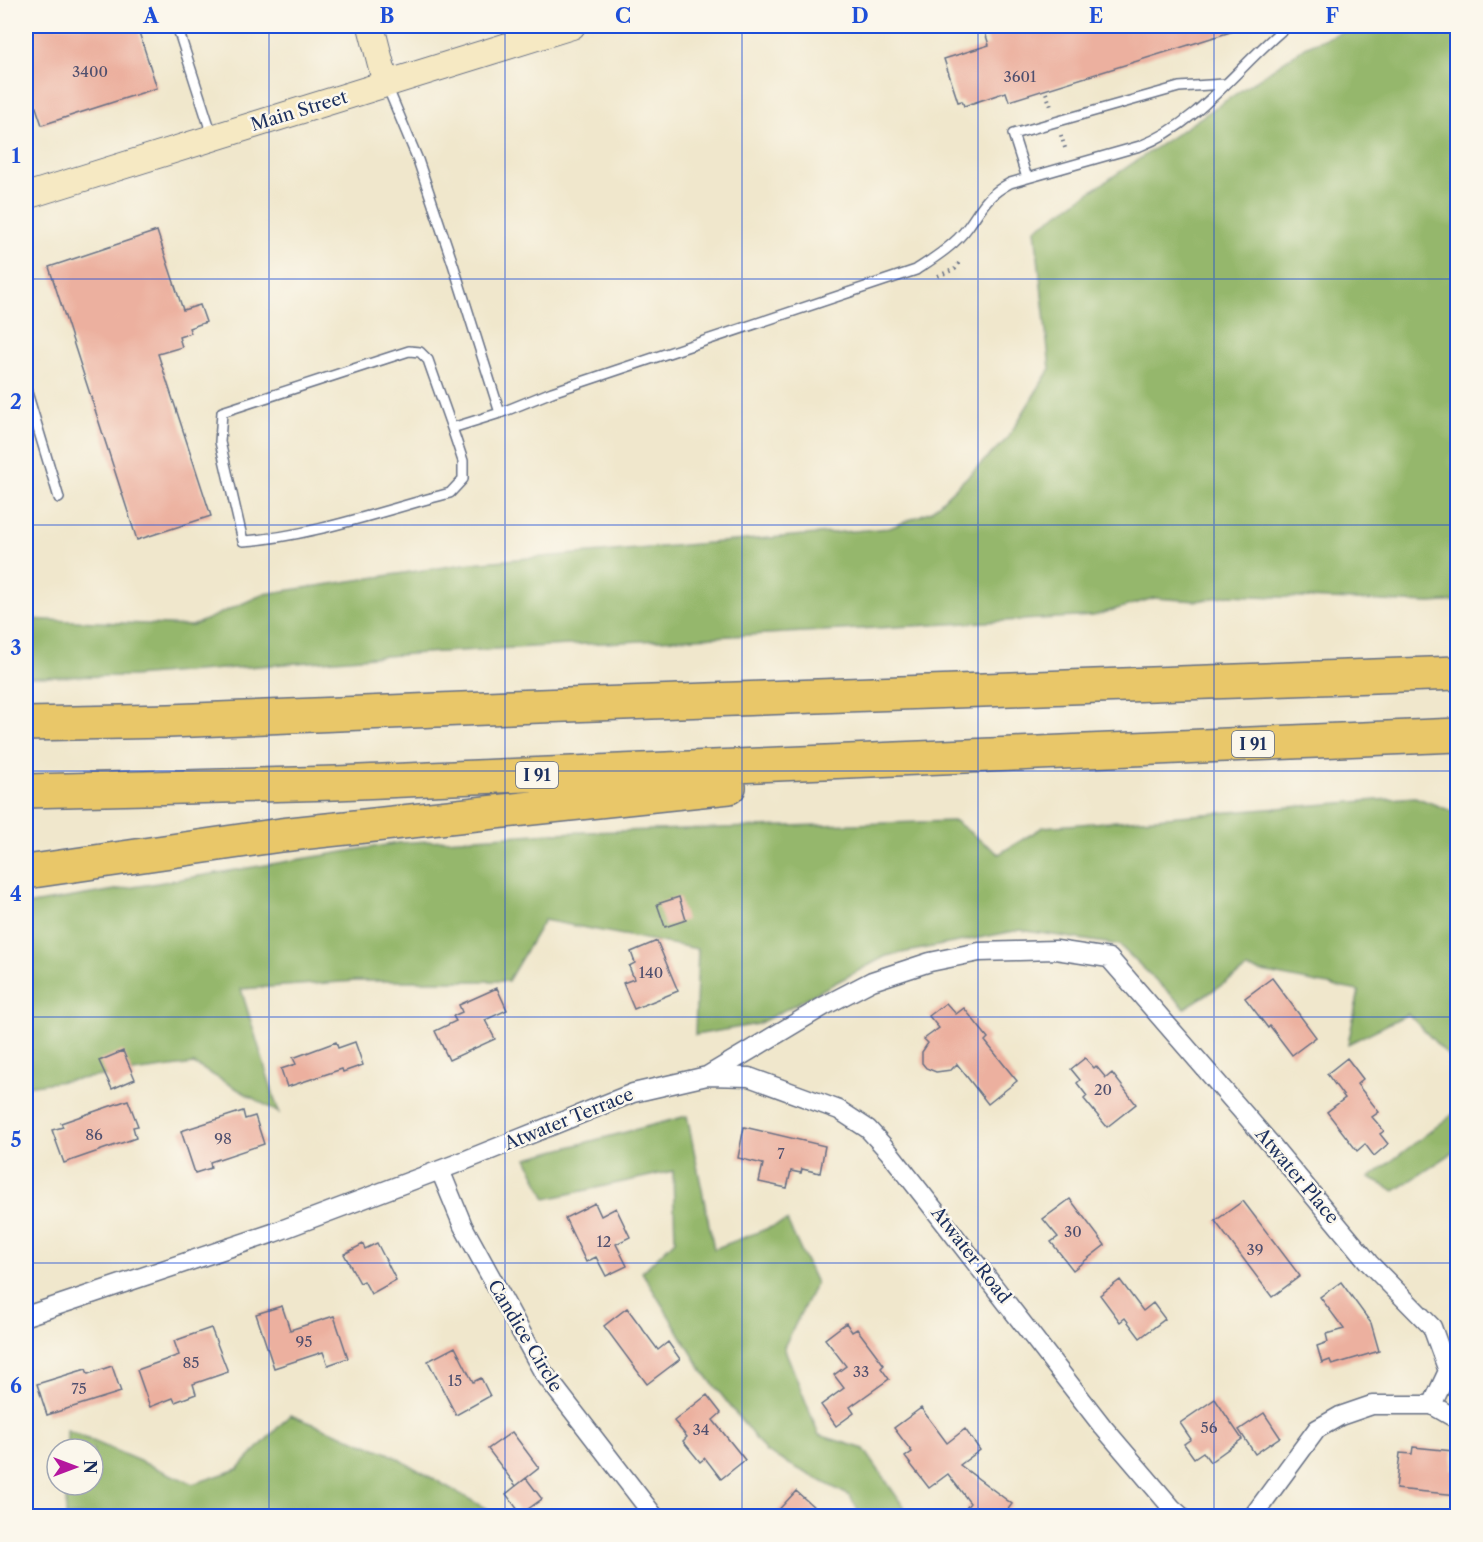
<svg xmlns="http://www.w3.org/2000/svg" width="1483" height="1542" font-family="'Libre Caslon Text',serif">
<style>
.forest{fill:#95b76c;stroke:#587365;stroke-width:1.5}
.building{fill:#ecb09f}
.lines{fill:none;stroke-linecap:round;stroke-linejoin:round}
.lane-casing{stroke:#666f84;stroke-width:12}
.street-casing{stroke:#666f84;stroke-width:21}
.secondary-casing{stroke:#666f84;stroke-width:28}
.highway-casing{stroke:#666f84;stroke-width:36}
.path{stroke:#666f84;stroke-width:4;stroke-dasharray:1.5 4.5;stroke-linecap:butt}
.lane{stroke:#fff;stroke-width:9}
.street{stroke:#fff;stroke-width:18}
.secondary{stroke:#f6e9c3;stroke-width:26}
.highway{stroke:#e9c769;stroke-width:33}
.grid{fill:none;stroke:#1d4ed8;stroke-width:1.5;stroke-opacity:0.55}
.labels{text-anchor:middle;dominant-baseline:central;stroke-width:5;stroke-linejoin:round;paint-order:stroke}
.number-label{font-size:15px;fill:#4f4f6e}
.shield{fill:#fbf7ec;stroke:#5e6b89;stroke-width:1.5}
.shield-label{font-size:16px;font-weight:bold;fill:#1b2f5e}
.street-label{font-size:18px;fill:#1b2f5e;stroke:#fbf7ec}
.neatline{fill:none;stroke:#1d4ed8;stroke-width:2}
.grid-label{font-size:20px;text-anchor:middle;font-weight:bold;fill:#1d4ed8}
</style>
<rect width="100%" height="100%" fill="#fbf7ec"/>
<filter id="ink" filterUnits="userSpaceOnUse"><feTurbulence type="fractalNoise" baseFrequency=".0167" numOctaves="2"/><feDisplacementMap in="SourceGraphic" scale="12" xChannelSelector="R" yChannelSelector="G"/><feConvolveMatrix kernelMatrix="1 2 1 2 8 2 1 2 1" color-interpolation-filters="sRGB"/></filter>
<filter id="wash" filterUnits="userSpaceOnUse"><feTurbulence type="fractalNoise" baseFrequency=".008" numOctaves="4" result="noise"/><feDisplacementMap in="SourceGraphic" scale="24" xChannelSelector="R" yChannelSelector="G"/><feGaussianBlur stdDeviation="1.35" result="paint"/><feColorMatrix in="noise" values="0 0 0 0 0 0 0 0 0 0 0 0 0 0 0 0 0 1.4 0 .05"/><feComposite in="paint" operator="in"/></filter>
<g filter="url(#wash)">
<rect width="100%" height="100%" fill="#f0e7cc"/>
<!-- forest -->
<path class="forest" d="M 1357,26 L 1457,26 L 1457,601 L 1431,603 L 1229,595 L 1197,601 L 1154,598 L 1093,616 L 424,653 L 132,676 L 26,677 L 26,619 L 192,626 L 264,594 L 471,563 L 890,528 L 931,511 L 1007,439 L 1050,369 L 1035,229 L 1307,46 Z
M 1415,797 L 1457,813 L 1457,1065 L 1408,1014 L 1348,1044 L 1359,991 L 1247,969 L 1185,1008 L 1119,945 L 1020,930 L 886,956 L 758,1024 L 695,1035 L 698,949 L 544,920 L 508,981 L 356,981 L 241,989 L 279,1113 L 194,1064 L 26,1086 L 26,905 L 398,843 L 553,833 L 955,821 L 999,854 L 1043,827 Z
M 1457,1111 L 1457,1150 L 1395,1191 L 1369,1178 Z
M 687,1116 L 714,1249 L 787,1221 L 816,1283 L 784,1347 L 819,1435 L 864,1449 L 910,1516 L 861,1516 L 850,1496 L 766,1452 L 702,1370 L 642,1272 L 675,1240 L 673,1171 L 546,1199 L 527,1158 Z
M 290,1415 L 388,1453 L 499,1516 L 66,1516 L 66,1485 L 93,1485 L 93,1449 L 67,1449 L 67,1430 L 193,1484 L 238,1469 Z"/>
<g id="blocks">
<!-- building -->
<path class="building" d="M 26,26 L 137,26 L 157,88 L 42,125 L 27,81 L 31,80 L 26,63 Z
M 983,26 L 1236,26 L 1237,30 L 1009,101 L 1006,92 L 964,106 L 962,101 L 958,102 L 944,59 L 989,45 Z
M 157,231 L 183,310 L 200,305 L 206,322 L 189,328 L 191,333 L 179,337 L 182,347 L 158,354 L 211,516 L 137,540 L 49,267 Z
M 679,897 L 686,920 L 665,927 L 657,904 Z
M 657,941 L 678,991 L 634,1009 L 623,983 L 634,979 L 629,966 L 635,963 L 631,952 Z
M 1272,978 L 1316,1037 L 1292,1055 L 1270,1026 L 1268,1028 L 1245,998 Z
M 497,988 L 507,1010 L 485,1020 L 495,1039 L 449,1060 L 435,1031 L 456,1021 L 453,1016 L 462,1012 L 459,1005 Z
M 946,1003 L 956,1014 L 964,1008 L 988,1038 L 985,1041 L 1017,1081 L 988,1104 L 957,1064 L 951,1070 L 936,1072 L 926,1068 L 922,1063 L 922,1052 L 928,1043 L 924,1039 L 939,1028 L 929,1016 Z
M 336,1042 L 338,1048 L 355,1042 L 363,1065 L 343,1072 L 342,1069 L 287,1087 L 281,1069 L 296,1064 L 293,1058 Z
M 123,1051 L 135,1079 L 112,1089 L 99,1061 Z
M 1085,1058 L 1094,1068 L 1096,1066 L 1106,1078 L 1112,1073 L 1136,1104 L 1107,1127 L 1084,1099 L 1087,1096 L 1077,1083 L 1080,1080 L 1071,1069 Z
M 1347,1058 L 1363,1079 L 1357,1084 L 1379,1112 L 1372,1117 L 1384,1131 L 1380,1134 L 1388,1144 L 1374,1156 L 1365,1144 L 1357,1151 L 1327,1112 L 1345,1098 L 1327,1074 Z
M 128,1100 L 138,1126 L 133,1127 L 136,1138 L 64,1163 L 52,1130 L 63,1127 L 61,1123 Z
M 243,1111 L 245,1119 L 255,1116 L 264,1144 L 210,1162 L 211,1168 L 195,1173 L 181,1131 Z
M 744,1127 L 825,1146 L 820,1173 L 802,1169 L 801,1173 L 791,1171 L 787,1188 L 759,1182 L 763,1164 L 738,1158 Z
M 1070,1199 L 1105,1245 L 1073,1270 L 1051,1242 L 1058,1237 L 1043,1219 Z
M 1243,1201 L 1300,1276 L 1272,1297 L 1215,1221 Z
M 595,1203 L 601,1216 L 616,1208 L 630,1237 L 616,1244 L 627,1266 L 606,1276 L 596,1257 L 586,1262 L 565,1218 Z
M 377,1243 L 396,1280 L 371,1294 L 364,1281 L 360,1283 L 344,1254 L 363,1244 L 365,1249 Z
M 1120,1280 L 1143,1311 L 1153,1303 L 1165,1319 L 1140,1338 L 1125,1318 L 1120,1322 L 1100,1295 Z
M 1341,1282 L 1371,1323 L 1379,1351 L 1332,1365 L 1330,1360 L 1322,1363 L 1317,1346 L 1328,1342 L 1326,1334 L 1344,1329 L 1320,1297 Z
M 282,1306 L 290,1330 L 334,1316 L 348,1358 L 328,1365 L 323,1352 L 274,1368 L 256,1314 Z
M 627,1308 L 658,1350 L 668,1342 L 680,1359 L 647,1384 L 604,1326 Z
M 846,1323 L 852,1332 L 857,1329 L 884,1365 L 881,1368 L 889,1379 L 850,1407 L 854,1413 L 836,1426 L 821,1405 L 844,1388 L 834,1375 L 846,1366 L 825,1339 Z
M 211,1328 L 228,1372 L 193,1384 L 196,1394 L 175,1402 L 173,1398 L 150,1407 L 137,1370 L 179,1355 L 174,1341 Z
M 455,1347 L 473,1382 L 481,1378 L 490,1396 L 456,1415 L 428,1361 Z
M 112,1366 L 121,1392 L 47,1415 L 37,1384 L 86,1369 L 88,1374 Z
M 707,1395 L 721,1413 L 713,1420 L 745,1460 L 721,1479 L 705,1458 L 700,1462 L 683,1441 L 687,1437 L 674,1421 Z
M 1215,1399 L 1242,1439 L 1210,1462 L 1203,1452 L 1194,1458 L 1184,1444 L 1191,1439 L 1180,1423 Z
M 921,1408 L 947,1443 L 965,1429 L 980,1450 L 960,1465 L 1012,1504 L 1003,1516 L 977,1516 L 966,1508 L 970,1503 L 948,1474 L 929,1488 L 905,1457 L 912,1452 L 894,1428 Z
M 1264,1413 L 1280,1437 L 1255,1454 L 1239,1430 Z
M 512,1432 L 539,1468 L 516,1486 L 488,1449 Z
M 1413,1447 L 1453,1451 L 1451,1470 L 1458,1470 L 1458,1495 L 1396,1489 L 1400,1453 L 1412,1454 Z
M 526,1478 L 542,1499 L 521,1514 L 506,1494 Z
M 796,1491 L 824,1516 L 773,1516 Z"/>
</g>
</g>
<g filter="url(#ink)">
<use href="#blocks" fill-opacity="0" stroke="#666f84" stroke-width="1.5"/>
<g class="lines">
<defs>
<path id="lane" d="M 177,26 L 212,135
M 387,86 L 418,160 L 453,264 L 500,413
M 1027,178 L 1013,134 L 1179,87 L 1224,84
M 26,389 L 59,498
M 452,428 L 428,360 L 420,352 L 409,351 L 222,412 L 220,442 L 243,541 C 310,537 384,510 450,493 L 463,479 L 463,461 L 452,428 L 500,413 L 552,392 L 916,270 C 934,258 955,245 968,227 C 983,206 986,196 1010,183 L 1140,146 C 1200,123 1239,65 1287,26"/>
<path id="street" d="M 707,1076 L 749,1077 L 839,1110 L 868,1129 L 889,1152 L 933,1208 L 1103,1427 L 1172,1508 L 1181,1516
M 440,1170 L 463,1226 L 543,1372 L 654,1516
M 26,1316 L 273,1233 L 461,1162 L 633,1093 L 707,1076 L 824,1006 L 872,981 L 930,962 L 979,952 L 1056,950 L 1109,958 L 1274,1148 L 1369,1263 L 1432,1327 L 1448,1371 L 1432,1405
M 1253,1516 L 1317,1429 L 1340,1416 L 1372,1405 L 1432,1405 L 1458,1420"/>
<path id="secondary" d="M 371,26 L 386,84
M 26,196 L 572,26"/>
<path id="highway" d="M 26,724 L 169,721 L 511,707 L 1458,673
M 26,791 L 336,783 L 1458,735
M 26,872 L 281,835 L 729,787"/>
</defs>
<!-- lane casing -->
<use href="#lane" class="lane-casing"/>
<!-- street casing -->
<use href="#street" class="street-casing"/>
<!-- secondary casing -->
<use href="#secondary" class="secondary-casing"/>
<!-- highway casing -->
<use href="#highway" class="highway-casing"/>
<!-- path -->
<path class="path" d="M 1046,93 L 1052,109
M 1061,135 L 1066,151
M 938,276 L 955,269 L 959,263"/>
<!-- lane -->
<use href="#lane" class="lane"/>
<!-- street -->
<use href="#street" class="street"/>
<!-- secondary -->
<use href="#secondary" class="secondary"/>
<!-- highway -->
<use href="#highway" class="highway"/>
</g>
</g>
<!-- grid -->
<path class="grid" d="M 269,26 L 269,1516M 505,26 L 505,1516M 742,26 L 742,1516M 978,26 L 978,1516M 1214,26 L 1214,1516M 26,279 L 1458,279M 26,525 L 1458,525M 26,771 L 1458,771M 26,1017 L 1458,1017M 26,1263 L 1458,1263"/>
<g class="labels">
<!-- number labels -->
<g class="number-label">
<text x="90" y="71">3400</text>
<text x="1020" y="76">3601</text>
<text x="651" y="972">140</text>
<text x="1103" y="1089">20</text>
<text x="94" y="1134">86</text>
<text x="223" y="1138">98</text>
<text x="781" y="1153">7</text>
<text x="1073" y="1231">30</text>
<text x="604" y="1241">12</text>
<text x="1255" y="1249">39</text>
<text x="304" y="1341">95</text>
<text x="191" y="1362">85</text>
<text x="861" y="1371">33</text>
<text x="455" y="1380">15</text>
<text x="79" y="1388">75</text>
<text x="1209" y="1427">56</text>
<text x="701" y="1429">34</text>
</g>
<!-- shield labels -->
<g class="shield">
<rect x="1232" y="731" width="42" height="26" rx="4.5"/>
<rect x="516" y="762" width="42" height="26" rx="4.5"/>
</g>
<g class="shield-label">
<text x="1253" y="744">I 91</text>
<text x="537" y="775">I 91</text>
</g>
<!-- street labels -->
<g class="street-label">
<text transform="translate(299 111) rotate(-17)">Main Street</text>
<text transform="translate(569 1119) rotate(-22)">Atwater Terrace</text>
<text transform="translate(1297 1176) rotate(50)">Atwater Place</text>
<text transform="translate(971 1255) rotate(52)">Atwater Road</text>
<text transform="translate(525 1336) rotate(59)">Candice Circle</text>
</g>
</g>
<!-- margin -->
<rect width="1483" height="1542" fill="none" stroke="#fbf7ec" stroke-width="66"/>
<!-- north arrow -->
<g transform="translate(75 1467) rotate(90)"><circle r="28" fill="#fbf7ec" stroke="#a1a7b3" stroke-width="1.5"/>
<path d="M0-4.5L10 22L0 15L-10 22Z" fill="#b5179e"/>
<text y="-9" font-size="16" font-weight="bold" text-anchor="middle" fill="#1b2f5e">N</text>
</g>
<rect x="33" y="33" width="1417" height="1476" class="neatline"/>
<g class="grid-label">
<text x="151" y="23">A</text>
<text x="387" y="23">B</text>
<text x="623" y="23">C</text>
<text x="860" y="23">D</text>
<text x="1096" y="23">E</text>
<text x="1332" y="23">F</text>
<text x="16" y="163">1</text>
<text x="16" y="409">2</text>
<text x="16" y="655">3</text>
<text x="16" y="901">4</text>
<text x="16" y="1147">5</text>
<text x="16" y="1393">6</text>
</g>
</svg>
